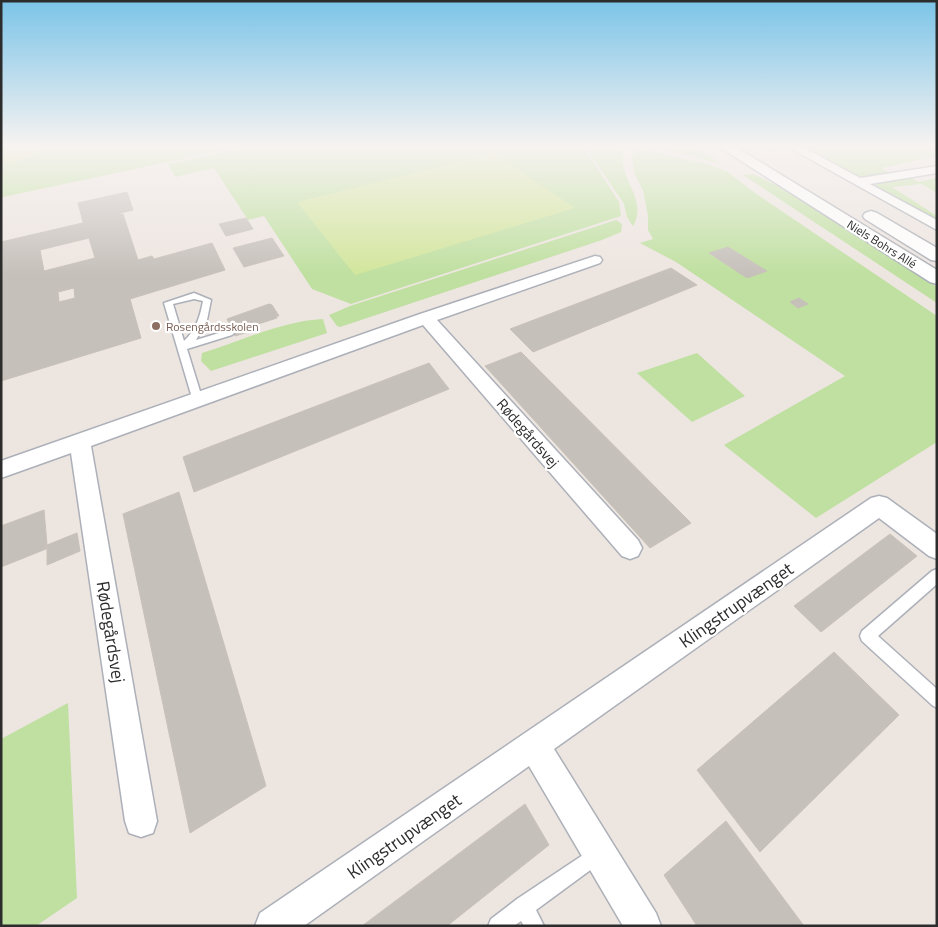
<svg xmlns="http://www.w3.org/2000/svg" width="938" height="927" font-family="'Titillium Web',sans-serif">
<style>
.green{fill:#bfe0a0}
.pitch{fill:#d2e69c}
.building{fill:#c6c0bb;stroke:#c8c1b9;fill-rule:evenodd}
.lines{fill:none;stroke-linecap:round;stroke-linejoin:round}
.service-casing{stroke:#acb0b8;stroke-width:3}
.minor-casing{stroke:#acb0b8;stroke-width:3}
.tertiary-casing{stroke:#acb0b8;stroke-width:3}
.service{fill:#fff;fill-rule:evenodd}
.minor{fill:#fff;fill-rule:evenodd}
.tertiary{fill:#fff;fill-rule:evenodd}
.education-dot{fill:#8d6e63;stroke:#fff;stroke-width:2}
.labels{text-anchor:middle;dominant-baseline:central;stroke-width:4.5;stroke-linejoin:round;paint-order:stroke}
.far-street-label{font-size:12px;fill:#2c2c2c;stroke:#fff}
.far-education-label{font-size:12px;fill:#785e54;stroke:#fff;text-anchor:start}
.street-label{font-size:15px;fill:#2c2c2c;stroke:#fff}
.near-street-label{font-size:18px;fill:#2c2c2c;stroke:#fff}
</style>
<rect width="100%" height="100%" fill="#ede5e0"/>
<!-- green -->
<path class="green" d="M 1,146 L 243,146 L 3,197 L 1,197 Z
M 252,146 L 583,146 L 619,202 L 621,216 L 351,304 L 312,289 L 264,216 L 248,220 L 214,168 L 175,177 L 168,164 Z
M 585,146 L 611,146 L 624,151 C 616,177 649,198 633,226 L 627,217 L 624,204 Z
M 648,146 L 693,146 L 722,164 Z
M 763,146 L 919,146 L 937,154 L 937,156 L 882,168 L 889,173 L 868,176 L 856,176 L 801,146 L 772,151 Z
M 640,149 L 708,164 L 728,172 L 755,193 L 937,316 L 937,442 L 816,518 L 724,445 L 845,376 L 676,262 L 640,243 L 653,239 L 648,230 L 648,216 L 643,190 L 634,173 L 632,156 Z
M 753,174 L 776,185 L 937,287 L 937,303 L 743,175 Z
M 910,177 L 918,182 L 937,178 L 937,193 L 922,184 L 892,187 L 937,216 L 937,221 L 876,187 L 877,183 Z
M 616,220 L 622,224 L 621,232 L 602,240 L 340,327 L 337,326 L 329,315 L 350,306 Z
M 323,319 L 327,333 L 211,371 L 201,361 L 202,353 C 241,341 282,321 323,319 Z
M 697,353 L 745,396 L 692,422 L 637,373 Z
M 68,703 L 77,898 L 36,926 L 1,926 L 1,739 Z"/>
<!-- pitch -->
<path class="pitch" d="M 1,146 L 62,146 L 1,166 Z
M 494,153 L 575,208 L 355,275 L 297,202 Z"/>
<!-- building -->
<path class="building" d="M 127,192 L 133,210 L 112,215 L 123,214 L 138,260 L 152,256 L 154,259 L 212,243 L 225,270 L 130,299 L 141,338 L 1,381 L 1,242 L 91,221 L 83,222 L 78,203 ZM 89,238 L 95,258 L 44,271 L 40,250 ZM 74,288 L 75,298 L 59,302 L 58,292 Z
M 246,218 L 253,229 L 226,236 L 219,224 Z
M 272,238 L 284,256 L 244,267 L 233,248 Z
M 728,247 L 767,271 L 747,278 L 709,253 Z
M 671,268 L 697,285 L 533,352 L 510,329 Z
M 799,298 L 808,304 L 798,308 L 790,302 Z
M 269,304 L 272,305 L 279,316 L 276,316 L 277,318 L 252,326 L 255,330 L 235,336 L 231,326 L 227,327 L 226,324 L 229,323 L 227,319 Z
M 521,352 L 691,523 L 650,548 L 485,366 Z
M 429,363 L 449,389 L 194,492 L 183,457 Z
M 179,492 L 266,786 L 190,833 L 123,514 Z
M 44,510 L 47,545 L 46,549 L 1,567 L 1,526 Z
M 77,533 L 80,551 L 47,565 L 47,545 Z
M 890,534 L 917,556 L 821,632 L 794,606 Z
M 834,652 L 899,715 L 760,852 L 697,770 Z
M 525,804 L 549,845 L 447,926 L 362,926 Z
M 726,821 L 804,926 L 697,926 L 664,875 Z"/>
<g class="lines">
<defs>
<path id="service" d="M 926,146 L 937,146 L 937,150 L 927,147 Z
M 194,293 L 211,300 L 207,320 L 196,340 L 229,330 L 234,333 L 232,335 L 187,349 L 203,401 L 198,405 L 193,401 L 164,303 ZM 194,299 L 203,301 C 200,317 196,330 184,341 L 173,304 Z
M 937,569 L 937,584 L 878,636 L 937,689 L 937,708 L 932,705 L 862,641 L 860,636 L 862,631 L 932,571 Z
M 598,845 L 604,848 L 607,854 L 604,860 L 536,910 L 544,926 L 524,926 L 521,921 L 514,926 L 488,926 L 491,919 L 517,899 Z"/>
<path id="minor" d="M 792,146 L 801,146 L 860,178 L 937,166 L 937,173 L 870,184 L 937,220 L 937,230 L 792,149 Z
M 595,256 L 600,257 L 602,260 L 600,263 L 437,320 L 638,540 L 642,548 L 638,556 L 630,559 L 622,556 L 423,325 L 91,446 L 157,821 L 153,833 L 141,837 L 129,833 L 125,821 L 71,453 L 1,478 L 1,461 L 420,314 Z
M 879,496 L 887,498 L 937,534 L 937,559 L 929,556 L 879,518 L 554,749 L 656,913 L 661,926 L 623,926 L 529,766 L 304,926 L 255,926 L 260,913 L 871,498 Z"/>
<path id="tertiary" d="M 718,146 L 734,146 L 937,270 L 937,284 L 930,282 Z
M 871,211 L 877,213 L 937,248 L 937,261 L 931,260 L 865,219 L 863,216 L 865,213 Z"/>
</defs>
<!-- service casing -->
<use href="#service" class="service-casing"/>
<!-- minor casing -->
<use href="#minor" class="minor-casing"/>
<!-- tertiary casing -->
<use href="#tertiary" class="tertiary-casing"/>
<!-- service -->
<use href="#service" class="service"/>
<!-- minor -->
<use href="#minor" class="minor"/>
<!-- tertiary -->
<use href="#tertiary" class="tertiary"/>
</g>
<!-- sky -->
<linearGradient id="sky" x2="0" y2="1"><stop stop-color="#7bc4e8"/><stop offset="0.53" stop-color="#f7f3f1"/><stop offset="1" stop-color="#f7f3f1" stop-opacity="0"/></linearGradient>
<rect width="938" height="275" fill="url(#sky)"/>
<!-- markers -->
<circle class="education-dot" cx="156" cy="326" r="5"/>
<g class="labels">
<!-- far-street labels -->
<g class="far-street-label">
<text transform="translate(882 244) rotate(32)">Niels Bohrs Allé</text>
</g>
<!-- far-education labels -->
<g class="far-education-label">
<text x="166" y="326">Rosengårdsskolen</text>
</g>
<!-- street labels -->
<g class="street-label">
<text transform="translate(528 433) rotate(49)">Rødegårdsvej</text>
</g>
<!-- near-street labels -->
<g class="near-street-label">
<text transform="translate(736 605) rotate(-35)">Klingstrupvænget</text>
<text transform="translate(111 632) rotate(81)">Rødegårdsvej</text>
<text transform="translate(404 836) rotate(-35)">Klingstrupvænget</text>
</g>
</g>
<!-- border -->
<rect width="938" height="927" fill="none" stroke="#2c2c2c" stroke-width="5"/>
</svg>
